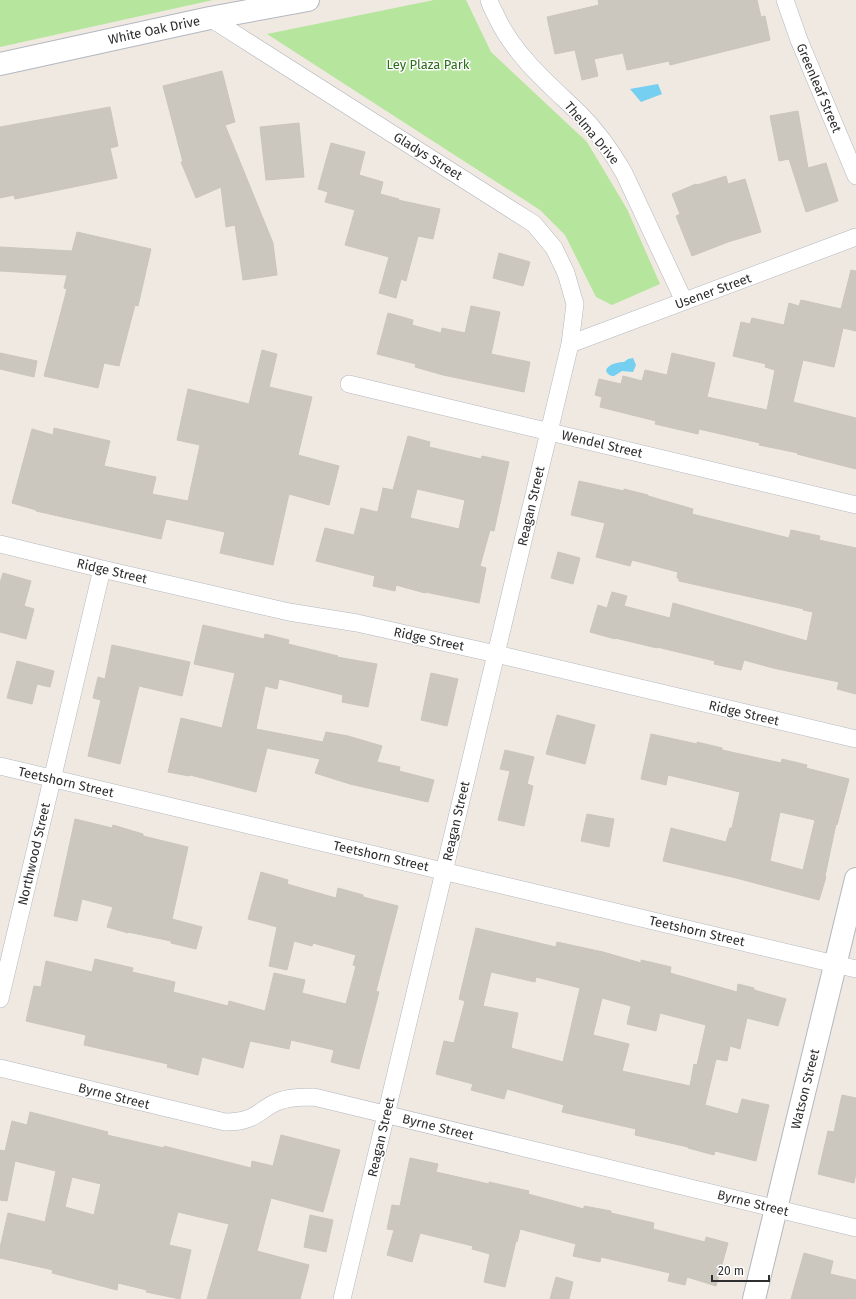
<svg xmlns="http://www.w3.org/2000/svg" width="856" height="1299" font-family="'Fira Sans',sans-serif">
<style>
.green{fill:#b6e59e}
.water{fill:#75cff0}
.building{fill:#cbc7bf;stroke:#cbc5ba;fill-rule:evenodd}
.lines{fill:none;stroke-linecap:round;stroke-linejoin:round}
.street-casing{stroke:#b4b7c1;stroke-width:18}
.secondary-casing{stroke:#b4b7c1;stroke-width:24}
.street{stroke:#fff;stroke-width:17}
.secondary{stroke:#fff;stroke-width:22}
.labels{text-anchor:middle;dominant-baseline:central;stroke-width:3;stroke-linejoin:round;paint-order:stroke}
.street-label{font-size:13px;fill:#2e2e2e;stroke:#fff}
.park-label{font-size:13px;fill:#2c6e1b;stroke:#fff}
</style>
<rect width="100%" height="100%" fill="#efe9e1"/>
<!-- green -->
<path class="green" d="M 0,0 L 213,0 L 0,47 Z
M 434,0 L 466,0 L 491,52 L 587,142 L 627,209 L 660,284 L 612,305 L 596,297 L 565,235 L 540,210 L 267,34 Z"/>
<!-- water -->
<path class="water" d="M 658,84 L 662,94 L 641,102 L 630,89 Z
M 633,358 L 636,365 L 633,372 L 622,371 L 614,376 C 610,376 607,374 606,370 C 609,364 618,362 624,362 L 628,359 Z"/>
<!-- building -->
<path class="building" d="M 598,0 L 757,0 L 761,17 L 765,16 L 770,40 L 670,65 L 669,61 L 627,70 L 623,53 L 594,59 L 598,76 L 582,80 L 575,50 L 555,54 L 547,17 L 599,5 Z
M 222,71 L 235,122 L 225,125 L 273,243 L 277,275 L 243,280 L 235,225 L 226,227 L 221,187 L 196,198 L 181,162 L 183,162 L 163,86 Z
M 110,107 L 118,146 L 110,148 L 117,178 L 15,199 L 14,195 L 0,198 L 0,127 Z
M 798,111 L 808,168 L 826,163 L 838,201 L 806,212 L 789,159 L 779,161 L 770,116 Z
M 299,123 L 304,177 L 266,180 L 260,127 Z
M 331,143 L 365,152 L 359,175 L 383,182 L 380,194 L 399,199 L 398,200 L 440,209 L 433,239 L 418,236 L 406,281 L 401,279 L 396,298 L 379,293 L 389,257 L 345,245 L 355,210 L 325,202 L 328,192 L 318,189 Z
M 726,176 L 728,184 L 745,179 L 761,232 L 728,242 L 692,256 L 676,216 L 680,214 L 672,194 L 696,184 L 697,185 Z
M 77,232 L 151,249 L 138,306 L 135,305 L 119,366 L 104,363 L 98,388 L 44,376 L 67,289 L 64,288 L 67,275 L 0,271 L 0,247 L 72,251 Z
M 499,253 L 530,262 L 523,286 L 493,278 Z
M 851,270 L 856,271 L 856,331 L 843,328 L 834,367 L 803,360 L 793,402 L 856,418 L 856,469 L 797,454 L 798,453 L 759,445 L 760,443 L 699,429 L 698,434 L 655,424 L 656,421 L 600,407 L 602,397 L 595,395 L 599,379 L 621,384 L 623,376 L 642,381 L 645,370 L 667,375 L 672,353 L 715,363 L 707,397 L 767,410 L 775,370 L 765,367 L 766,364 L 733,356 L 741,322 L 750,324 L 752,318 L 784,325 L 789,303 L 799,306 L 801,300 L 841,309 Z
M 471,306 L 500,312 L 491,354 L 530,362 L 524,392 L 443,375 L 415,367 L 416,364 L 377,354 L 388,313 L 413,320 L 412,325 L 441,333 L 442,328 L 465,333 Z
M 262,350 L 277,354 L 269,387 L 312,397 L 298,455 L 339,466 L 329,505 L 289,494 L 273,565 L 220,553 L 225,532 L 166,519 L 161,539 L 36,511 L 36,510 L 12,503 L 32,429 L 53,435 L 54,428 L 110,441 L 104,466 L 156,477 L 152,494 L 188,501 L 200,445 L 177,440 L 188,389 L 249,404 Z
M 0,353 L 37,361 L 34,377 L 0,369 Z
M 408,436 L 430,442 L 429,447 L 481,459 L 482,456 L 509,462 L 494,531 L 490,530 L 480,566 L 486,568 L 479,603 L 425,592 L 425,593 L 396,585 L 395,591 L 373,586 L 375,576 L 316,561 L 325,528 L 354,535 L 361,508 L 377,512 L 378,511 L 383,488 L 393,490 ZM 417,489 L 465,500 L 459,529 L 410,518 Z
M 579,481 L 624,491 L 624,489 L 648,495 L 648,496 L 693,509 L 692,514 L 789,538 L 791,530 L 820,536 L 819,540 L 856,548 L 856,694 L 837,689 L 839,682 L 773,668 L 744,660 L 741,670 L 714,664 L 715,661 L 657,647 L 657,648 L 615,638 L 615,639 L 590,632 L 598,605 L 607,608 L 612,592 L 627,596 L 624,606 L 670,618 L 673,603 L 807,641 L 813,612 L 803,610 L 804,609 L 679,581 L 679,578 L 677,578 L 678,572 L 632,560 L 630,566 L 596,557 L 605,523 L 571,515 Z
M 558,552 L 580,558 L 573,584 L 551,578 Z
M 3,573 L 31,581 L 24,606 L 34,609 L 26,639 L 0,632 L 0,583 Z
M 203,625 L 264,639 L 265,634 L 289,640 L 288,644 L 338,656 L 337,657 L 377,664 L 368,707 L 342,702 L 343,695 L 279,679 L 277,689 L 265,686 L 256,729 L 323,742 L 326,732 L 348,736 L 382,746 L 377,762 L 400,767 L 399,771 L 434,780 L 428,802 L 350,784 L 315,773 L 320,759 L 267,748 L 256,792 L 190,775 L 189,776 L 168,772 L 181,718 L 222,728 L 235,673 L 194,664 Z
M 112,645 L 190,662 L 182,696 L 139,686 L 120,764 L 88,756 L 101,700 L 93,698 L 98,677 L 105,679 Z
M 17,661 L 54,671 L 50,687 L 37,684 L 32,704 L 7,698 Z
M 431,673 L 458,679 L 447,726 L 421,720 Z
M 557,715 L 595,725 L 585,764 L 546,754 Z
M 651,734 L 697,744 L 697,742 L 722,748 L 722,750 L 781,763 L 782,759 L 807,765 L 806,768 L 849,779 L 837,825 L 836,824 L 825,876 L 826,877 L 819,900 L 736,878 L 663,861 L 671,828 L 726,842 L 730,828 L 732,828 L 740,792 L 668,775 L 666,785 L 641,779 ZM 780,812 L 815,820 L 803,870 L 770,861 Z
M 505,750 L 534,757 L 527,784 L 533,786 L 524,826 L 498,820 L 510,771 L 500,769 Z
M 587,814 L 614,819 L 609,847 L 581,841 Z
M 75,819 L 112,828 L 113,825 L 143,834 L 143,836 L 188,847 L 172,919 L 202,927 L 196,949 L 171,943 L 171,941 L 128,932 L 128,933 L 107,927 L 113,907 L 82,899 L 77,921 L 54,916 Z
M 261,872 L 288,880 L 287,884 L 336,898 L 338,888 L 363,895 L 363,897 L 398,906 L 376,991 L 379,992 L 359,1069 L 331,1062 L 334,1050 L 291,1040 L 289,1049 L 250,1041 L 243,1068 L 202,1057 L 198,1075 L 167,1067 L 168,1064 L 84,1045 L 86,1035 L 26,1021 L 34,986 L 41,987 L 46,961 L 92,972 L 95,959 L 133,968 L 132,972 L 175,982 L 173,992 L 228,1006 L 229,1001 L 265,1011 L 274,973 L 305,980 L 302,993 L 346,1004 L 356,966 L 353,965 L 356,955 L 313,943 L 312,946 L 294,941 L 287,970 L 269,966 L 277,927 L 248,919 Z
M 476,928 L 556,947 L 557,942 L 603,952 L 641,963 L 641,960 L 671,967 L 670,973 L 737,992 L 738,984 L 754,988 L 754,990 L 786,999 L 778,1026 L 747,1018 L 740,1049 L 730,1046 L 727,1061 L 716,1059 L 705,1105 L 738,1114 L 742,1099 L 769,1105 L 756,1161 L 715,1151 L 714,1155 L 688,1148 L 688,1147 L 635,1135 L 636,1129 L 562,1112 L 564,1105 L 507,1089 L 504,1099 L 471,1090 L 473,1084 L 436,1074 L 444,1041 L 454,1043 L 465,1001 L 459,999 ZM 491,972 L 535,982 L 536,977 L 580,988 L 563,1062 L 511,1048 L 518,1013 L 483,1006 ZM 602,998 L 631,1006 L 627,1024 L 656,1031 L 660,1013 L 706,1025 L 697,1065 L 694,1064 L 690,1086 L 622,1071 L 629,1044 L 593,1035 Z
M 842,1095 L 856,1098 L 856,1173 L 854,1183 L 818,1174 L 828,1131 L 834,1132 Z
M 30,1112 L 108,1132 L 107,1135 L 164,1148 L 164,1146 L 251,1168 L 252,1161 L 273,1166 L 281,1135 L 340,1150 L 323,1212 L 271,1198 L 257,1251 L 309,1265 L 300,1299 L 207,1299 L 229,1224 L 178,1212 L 169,1245 L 191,1250 L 180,1299 L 146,1292 L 147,1290 L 118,1283 L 117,1290 L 52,1273 L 53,1270 L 0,1258 L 0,1248 L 8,1213 L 45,1222 L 56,1171 L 15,1161 L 7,1201 L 0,1200 L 0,1150 L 5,1151 L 12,1121 L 27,1125 ZM 72,1177 L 101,1184 L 94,1215 L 65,1207 Z
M 410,1158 L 438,1164 L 436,1172 L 489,1184 L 489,1182 L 529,1191 L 528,1194 L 584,1209 L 584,1206 L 611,1211 L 611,1213 L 654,1223 L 653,1229 L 705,1242 L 706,1237 L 728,1243 L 716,1286 L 687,1277 L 685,1285 L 668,1281 L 670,1273 L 601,1257 L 600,1262 L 573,1256 L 576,1244 L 520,1229 L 517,1242 L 516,1241 L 505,1287 L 484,1282 L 490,1254 L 472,1249 L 473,1246 L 420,1233 L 412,1262 L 387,1255 L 394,1230 L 387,1229 L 392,1205 L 400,1206 Z
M 310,1215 L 333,1220 L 326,1252 L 304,1247 Z
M 804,1253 L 833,1261 L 830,1274 L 856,1280 L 856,1299 L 791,1299 Z
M 556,1277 L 573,1282 L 569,1299 L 550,1299 Z"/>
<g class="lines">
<defs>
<path id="street" d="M 489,0 C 491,7 495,13 498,20 C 517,58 550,85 580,114 C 597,131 612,152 624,173 L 684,301
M 785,0 L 799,40 L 856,176
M 210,18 L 534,224 L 554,248 L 566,273 L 575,304 L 570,344 L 342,1299
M 570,344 L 856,237
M 349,384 L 856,505
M 0,544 L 102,569 L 289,612 L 357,623 L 496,654 L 856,739
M 0,766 L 856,969
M 0,999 L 102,569
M 0,1068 L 225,1122 C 232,1122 239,1122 247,1119 C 258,1116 266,1106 277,1102 C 288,1097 302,1097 314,1097 L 856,1228"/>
<path id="secondary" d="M 0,64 L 210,18 L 308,0
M 754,1299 L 856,879"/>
</defs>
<!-- street casing -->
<use href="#street" class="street-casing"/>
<!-- secondary casing -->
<use href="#secondary" class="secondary-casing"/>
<!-- street -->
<use href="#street" class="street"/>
<!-- secondary -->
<use href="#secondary" class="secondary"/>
</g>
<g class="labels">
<!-- street labels -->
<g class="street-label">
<text transform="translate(154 30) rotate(-12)">White Oak Drive</text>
<text transform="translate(819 88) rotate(67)">Greenleaf Street</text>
<text transform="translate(592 133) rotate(50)">Thelma Drive</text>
<text transform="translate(428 156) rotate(32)">Gladys Street</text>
<text transform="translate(713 291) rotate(-20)">Usener Street</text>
<text transform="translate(602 444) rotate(13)">Wendel Street</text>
<text transform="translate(531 506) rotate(-77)">Reagan Street</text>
<text transform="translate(112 571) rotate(13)">Ridge Street</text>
<text transform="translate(429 639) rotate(12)">Ridge Street</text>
<text transform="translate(744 713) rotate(13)">Ridge Street</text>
<text transform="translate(66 782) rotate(13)">Teetshorn Street</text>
<text transform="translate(456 821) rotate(-77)">Reagan Street</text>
<text transform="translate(34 854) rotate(-77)">Northwood Street</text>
<text transform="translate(381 856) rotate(13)">Teetshorn Street</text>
<text transform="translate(697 931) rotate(13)">Teetshorn Street</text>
<text transform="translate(805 1089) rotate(-76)">Watson Street</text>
<text transform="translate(114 1096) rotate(14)">Byrne Street</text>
<text transform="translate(438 1127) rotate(14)">Byrne Street</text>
<text transform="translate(381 1137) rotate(-77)">Reagan Street</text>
<text transform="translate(753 1203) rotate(14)">Byrne Street</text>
</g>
<!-- park labels -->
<g class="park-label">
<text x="428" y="64">Ley Plaza Park</text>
</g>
</g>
<!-- scale -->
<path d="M712 1275v6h57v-6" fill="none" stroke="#2e2e2e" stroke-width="2"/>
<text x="718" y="1275" font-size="12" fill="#2e2e2e" stroke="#ffffff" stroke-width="3" paint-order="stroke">20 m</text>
</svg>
